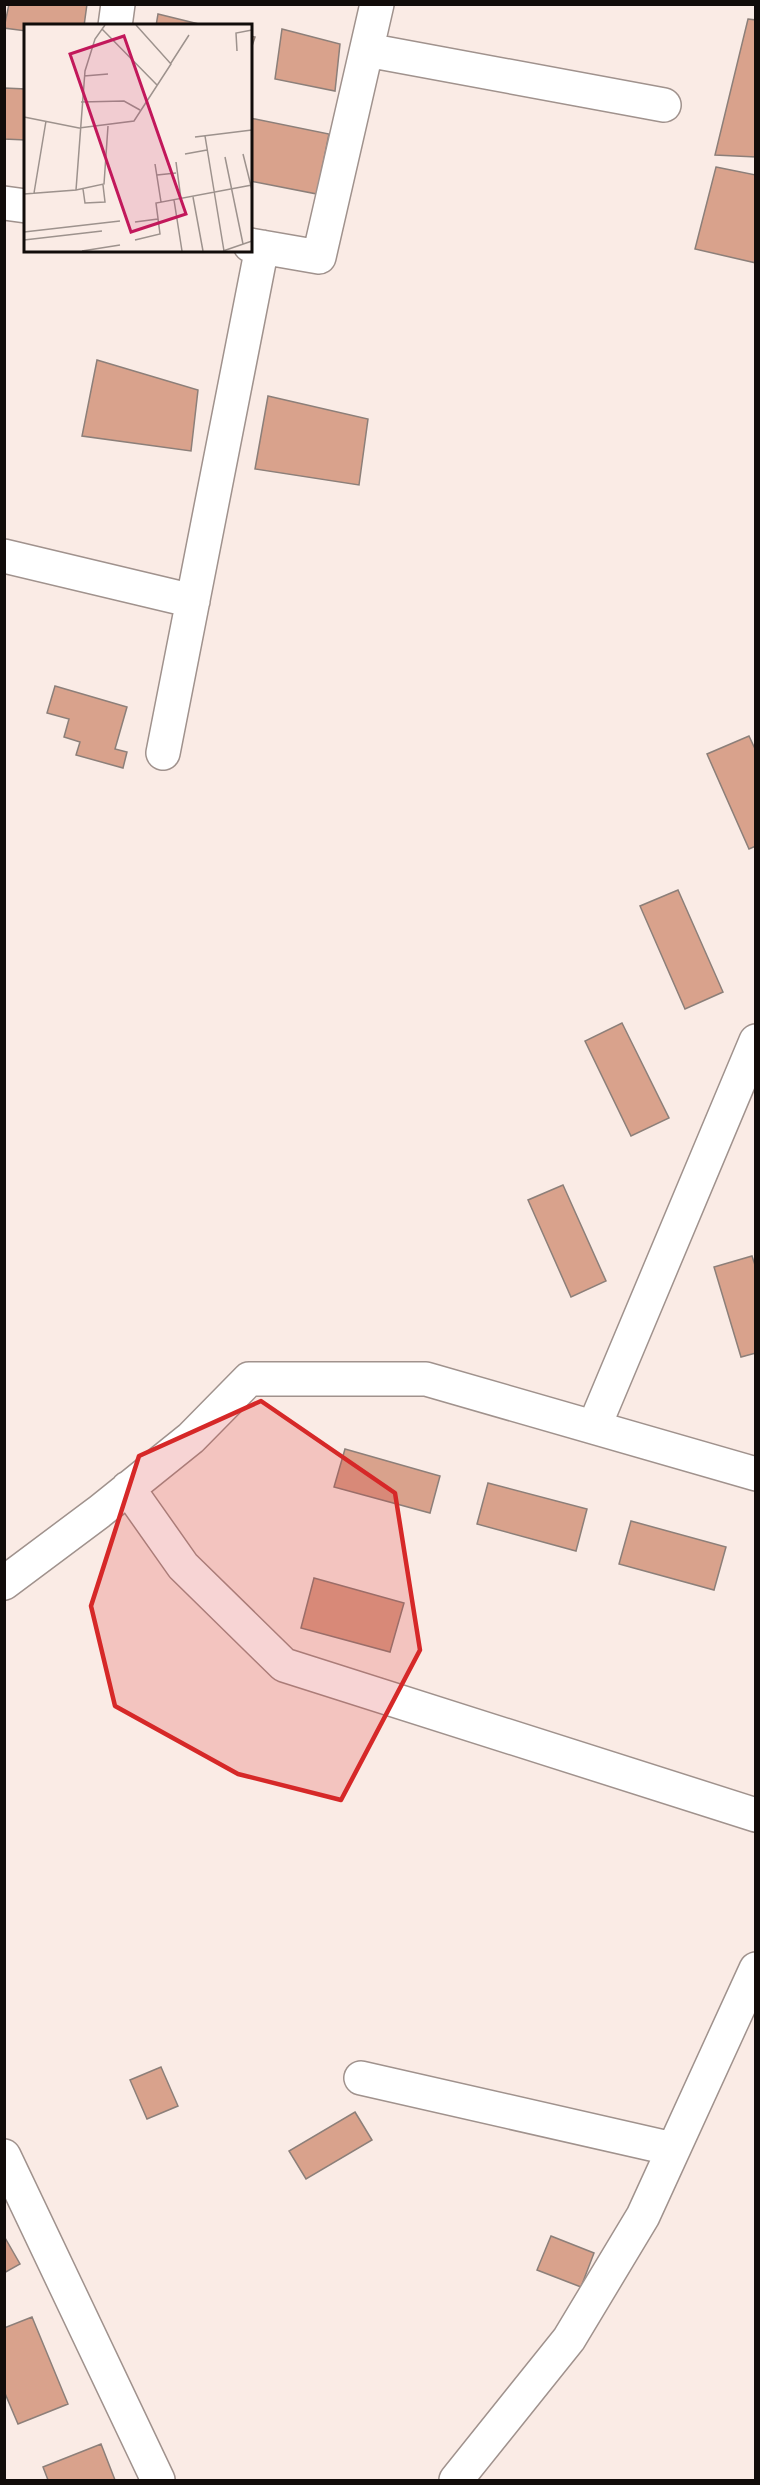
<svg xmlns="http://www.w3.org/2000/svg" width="760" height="2485" font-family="'Fira Sans',sans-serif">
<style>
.building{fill:#d9a28c;stroke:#8c7f79;stroke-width:1.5}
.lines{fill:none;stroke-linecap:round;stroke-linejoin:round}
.minor-casing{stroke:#a0928d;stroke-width:36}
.minor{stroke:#fff;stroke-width:33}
.marked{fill:#d62828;fill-opacity:0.2;stroke:#d62828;stroke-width:4.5;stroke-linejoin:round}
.inset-road{fill:none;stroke:#9d928d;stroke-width:1.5}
.view{fill:#c2185b;fill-opacity:0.15;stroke:#c2185b;stroke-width:3}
.inset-edge{fill:none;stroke:#110c0a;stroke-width:3}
</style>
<rect width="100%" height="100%" fill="#faebe5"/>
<!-- building -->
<path class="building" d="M 9,4 L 87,4 L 84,26 L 26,26 L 26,31 L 4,28 Z
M 158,14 L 207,26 L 156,26 Z
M 748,19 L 756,20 L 756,157 L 715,155 Z
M 282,29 L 340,44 L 335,91 L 275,79 Z
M 250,36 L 255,37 L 250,52 Z
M 4,88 L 26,89 L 26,140 L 4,139 Z
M 250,118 L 329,134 L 317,194 L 250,181 Z
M 716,167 L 756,175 L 756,263 L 695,249 Z
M 97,360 L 198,390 L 191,451 L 82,436 Z
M 268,396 L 368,419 L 359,485 L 255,469 Z
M 55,686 L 127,707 L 115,749 L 127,752 L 123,768 L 76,755 L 80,742 L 64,737 L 69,719 L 47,713 Z
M 749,736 L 756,751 L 756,846 L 749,849 L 707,754 Z
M 678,890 L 723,992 L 685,1009 L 640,906 Z
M 622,1023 L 669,1118 L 631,1136 L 585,1041 Z
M 563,1185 L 606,1281 L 571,1297 L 528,1200 Z
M 752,1256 L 756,1268 L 756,1353 L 741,1357 L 714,1267 Z
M 345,1449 L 440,1476 L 430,1513 L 334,1487 Z
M 488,1483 L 587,1509 L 576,1551 L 477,1524 Z
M 631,1521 L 726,1547 L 714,1590 L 619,1564 Z
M 314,1578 L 404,1603 L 390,1652 L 301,1628 Z
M 161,2067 L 178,2106 L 147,2119 L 130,2080 Z
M 355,2112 L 372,2140 L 306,2179 L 289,2151 Z
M 4,2236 L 20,2264 L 4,2273 Z
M 551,2236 L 594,2253 L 581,2287 L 537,2270 Z
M 32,2317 L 68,2404 L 18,2424 L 4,2391 L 4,2328 Z
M 101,2444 L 115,2480 L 48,2480 L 43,2467 Z"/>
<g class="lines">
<defs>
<path id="minor" d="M 115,26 L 118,4
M 367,50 L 664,105
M 4,203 L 26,206
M 250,245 L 319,257 L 377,4
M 4,556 L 193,601
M 163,753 L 262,247
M 594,1427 L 756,1041
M 128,1488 L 183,1566 L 284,1665 L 756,1815
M 4,1583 L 99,1512 L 191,1438 L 249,1379 L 426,1379 L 756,1474
M 361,2078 L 673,2149
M 4,2156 L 158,2480
M 456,2480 L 569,2339 L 643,2216 L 756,1969"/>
</defs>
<!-- minor casing -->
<use href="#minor" class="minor-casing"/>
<!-- minor -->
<use href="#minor" class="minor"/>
</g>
<!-- marked area -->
<path class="marked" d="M 261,1401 L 395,1493 L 420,1650 L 341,1800 L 238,1774 L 115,1706 L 91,1606 L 139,1456 Z"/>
<!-- overview -->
<g transform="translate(24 24)">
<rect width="228" height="228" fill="#faebe5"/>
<path class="inset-road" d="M 78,5 L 133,61M 213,27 L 212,9 L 228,6M 147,39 L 165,11M 60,52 L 84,50M 57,78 L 100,77 L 116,86M 0,93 L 55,104 L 110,97 L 147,40 L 112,1M 181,112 L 200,227M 171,113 L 228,106M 161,130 L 183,126M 219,130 L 228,166M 201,133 L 219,220M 152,138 L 157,175M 131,140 L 137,178M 133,151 L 152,149M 59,165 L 61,179 L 81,178 L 79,161M 52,166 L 80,160 L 84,102M 10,169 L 22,97M 0,170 L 52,166 L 61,47 L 71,15 L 81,1M 169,173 L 179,227M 150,176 L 158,227M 111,198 L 134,195M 0,208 L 96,197M 0,216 L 78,207M 111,216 L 136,210 L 132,179 L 228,161M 58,227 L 96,221M 199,227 L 228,217"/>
<path class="view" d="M 100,12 L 162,190 L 107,208 L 46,30 Z"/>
<rect width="228" height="228" class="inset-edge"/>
</g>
<!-- border -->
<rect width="760" height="2485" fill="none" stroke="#110c0a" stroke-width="12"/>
</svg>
